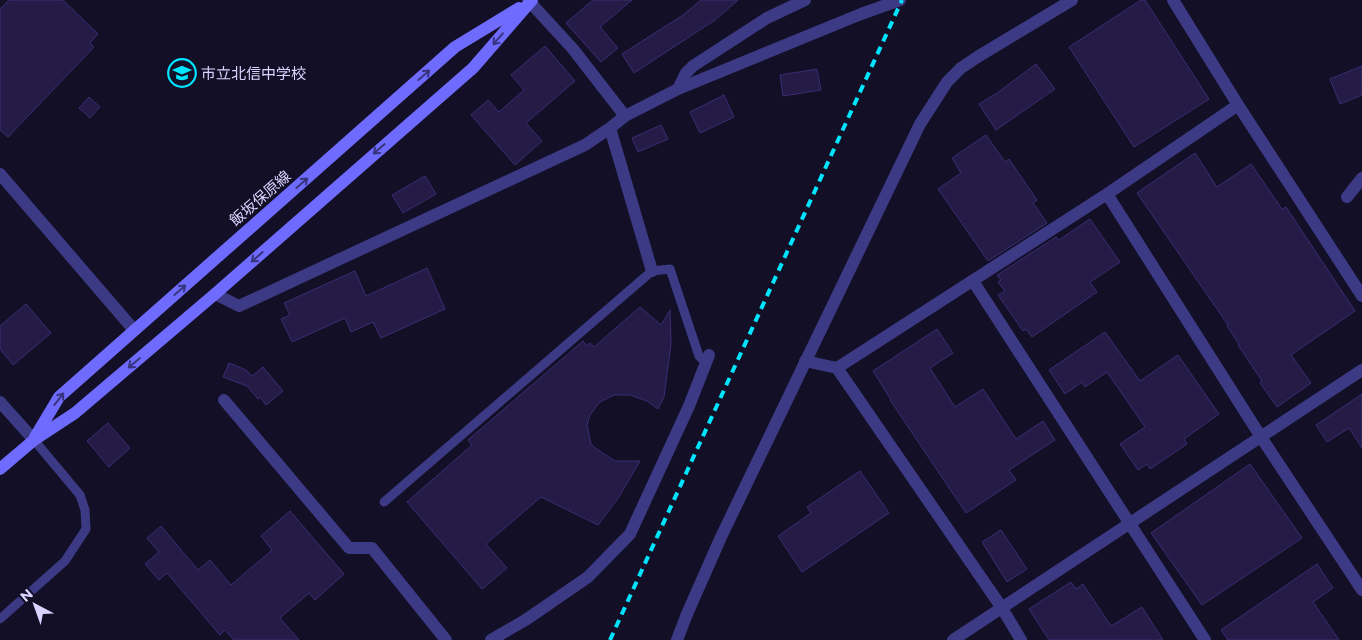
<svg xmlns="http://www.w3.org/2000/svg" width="1362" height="640" font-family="Montserrat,'Noto Sans JP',sans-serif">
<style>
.building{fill:#241b47;stroke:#3b2d73}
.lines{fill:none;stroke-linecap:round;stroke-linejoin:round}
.service{stroke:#3d3a85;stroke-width:9}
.minor{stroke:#3d3a85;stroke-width:12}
.tertiary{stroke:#3d3a85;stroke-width:12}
.secondary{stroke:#6f6bff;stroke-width:12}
.rail{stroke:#00e5ff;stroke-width:4;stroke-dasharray:8 6;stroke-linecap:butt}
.oneway{stroke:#38347d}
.labels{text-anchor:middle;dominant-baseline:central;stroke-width:4;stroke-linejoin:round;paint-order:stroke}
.poi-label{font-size:15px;fill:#d9d4ff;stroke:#130f26;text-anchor:start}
.street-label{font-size:15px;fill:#d9d4ff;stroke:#130f26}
</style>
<rect width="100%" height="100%" fill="#130f26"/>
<!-- building -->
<path class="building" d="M 9,0 L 63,0 L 98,34 L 90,43 L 94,47 L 8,137 L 0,130 L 0,9 Z
M 593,0 L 632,0 L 600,27 L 618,48 L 601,62 L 566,23 Z
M 701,0 L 738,0 L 715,20 L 634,73 L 622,54 L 683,15 Z
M 1141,0 L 1145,0 L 1209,99 L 1134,147 L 1069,47 Z
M 545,46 L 575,81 L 526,123 L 542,141 L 515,165 L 471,115 L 488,100 L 499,112 L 524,90 L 511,75 Z
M 1036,64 L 1055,89 L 996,130 L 979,104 L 997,93 Z
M 1362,66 L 1362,95 L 1340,104 L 1330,79 Z
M 817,69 L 821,90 L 783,96 L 780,75 Z
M 724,95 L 734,117 L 700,133 L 690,112 Z
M 89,97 L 100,107 L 90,118 L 79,108 Z
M 661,125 L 668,139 L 638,152 L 632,138 Z
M 986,135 L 1005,162 L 1009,159 L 1037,200 L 1033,203 L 1047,223 L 988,261 L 938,189 L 961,173 L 952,158 Z
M 1195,153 L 1217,187 L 1251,164 L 1282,209 L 1286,207 L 1355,311 L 1291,355 L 1311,383 L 1277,407 L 1260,383 L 1262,381 L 1238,345 L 1239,344 L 1227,326 L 1228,325 L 1137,193 Z
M 425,176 L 436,194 L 403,213 L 392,195 Z
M 1090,219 L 1120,262 L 1090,282 L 1097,292 L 1032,337 L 1026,329 L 1023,331 L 998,295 L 1005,291 L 998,282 L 1001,280 L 997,275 L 1056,237 L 1059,240 Z
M 427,268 L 445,309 L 381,338 L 373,322 L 351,332 L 345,318 L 292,342 L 281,319 L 290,315 L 284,303 L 355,271 L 366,296 Z
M 26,304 L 51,333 L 13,365 L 0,349 L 0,326 Z
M 640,307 L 661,325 L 670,310 L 671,344 L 664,397 L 658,409 L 647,401 L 630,395 L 614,395 L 600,402 L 590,415 L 587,425 L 591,444 L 598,450 L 615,461 L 640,461 L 619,497 L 598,525 L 541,497 L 486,544 L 507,568 L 482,589 L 407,502 L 472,445 L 468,440 L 583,341 L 587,346 L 590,343 L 594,347 Z
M 937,329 L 953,353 L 930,368 L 955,407 L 983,389 L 1016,439 L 1043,421 L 1055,440 L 1009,470 L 1016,480 L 966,513 L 890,400 L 891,400 L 873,371 Z
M 1105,332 L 1140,381 L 1178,355 L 1219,414 L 1184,439 L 1187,444 L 1150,469 L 1147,464 L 1138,470 L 1120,444 L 1145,427 L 1107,372 L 1085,387 L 1082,382 L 1065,394 L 1049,370 Z
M 229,363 L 246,370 L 252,376 L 263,367 L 283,391 L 266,405 L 260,397 L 258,399 L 247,386 L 223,377 Z
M 1362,394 L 1362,448 L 1349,428 L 1327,442 L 1316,425 Z
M 108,423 L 130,448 L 109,467 L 87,441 Z
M 1250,464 L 1302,538 L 1202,605 L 1151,533 Z
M 860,471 L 889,513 L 802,572 L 778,536 L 811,513 L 807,507 Z
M 290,511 L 344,574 L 315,600 L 309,593 L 280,618 L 299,640 L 234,640 L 225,630 L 220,635 L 167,573 L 159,580 L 145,564 L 159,552 L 147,538 L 161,526 L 198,570 L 210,560 L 231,585 L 272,550 L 261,536 Z
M 1001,530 L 1027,569 L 1007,582 L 982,542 Z
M 1317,564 L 1333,588 L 1313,602 L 1339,640 L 1228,640 L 1221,630 Z
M 1071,582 L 1076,589 L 1083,584 L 1111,626 L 1142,607 L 1163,640 L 1049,640 L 1029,609 Z"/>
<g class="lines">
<!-- service -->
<path class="service" d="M 384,502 L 652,271 L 670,269 L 699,356 L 706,363
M 0,619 L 65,561 L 86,529 L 85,510 L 80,495 L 34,440"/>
<!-- minor -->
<path class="minor" d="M 528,0 L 573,49 L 625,116 L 610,128 L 652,271
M 1173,0 L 1238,105 L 1362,296
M 678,89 L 686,73 L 693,66 L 767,18 L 805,0
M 0,174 L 134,330
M 1107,194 L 1261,437 L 1362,590
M 1347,197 L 1362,178
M 973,281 L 1205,640
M 215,294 L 239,306 L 585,145 L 610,128
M 805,361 L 837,368 L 1107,194 L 1238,105
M 837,368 L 1002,608 L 1021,640
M 224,400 L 349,548 L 372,548 L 446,640
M 491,640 L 527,619 L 588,577 L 630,534 L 689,406 L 709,355
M 953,640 L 1362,370"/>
<!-- tertiary -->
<path class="tertiary" d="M 625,116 L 678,89 L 861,14 L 900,0
M 0,402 L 34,440
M 677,640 L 687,614 L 721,537 L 920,124 L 947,82 L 961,68 L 979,56 L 1072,0"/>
<!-- secondary -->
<path class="secondary" d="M 35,437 L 59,397 L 455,47 L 519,8
M 0,469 L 34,440 L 75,413 L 215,294 L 473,68 L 532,0"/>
<!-- rail -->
<path class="rail" d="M 610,640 L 902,0"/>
</g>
<!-- one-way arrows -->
<defs><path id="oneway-shaft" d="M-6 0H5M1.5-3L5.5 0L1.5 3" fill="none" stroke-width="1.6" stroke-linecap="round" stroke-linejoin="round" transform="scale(1.25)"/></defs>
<g class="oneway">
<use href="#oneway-shaft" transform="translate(498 39) rotate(131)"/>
<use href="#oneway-shaft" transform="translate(424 75) rotate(-41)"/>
<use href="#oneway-shaft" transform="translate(379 149) rotate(139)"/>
<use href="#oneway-shaft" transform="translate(302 183) rotate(-41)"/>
<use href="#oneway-shaft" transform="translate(257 257) rotate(139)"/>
<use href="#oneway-shaft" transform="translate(180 290) rotate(-41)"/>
<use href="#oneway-shaft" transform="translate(134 363) rotate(140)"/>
<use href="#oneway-shaft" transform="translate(59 399) rotate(-52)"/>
</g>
<!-- icons -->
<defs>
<symbol id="school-ring" viewBox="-11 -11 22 22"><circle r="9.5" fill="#130f26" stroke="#00e5ff" stroke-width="1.5"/><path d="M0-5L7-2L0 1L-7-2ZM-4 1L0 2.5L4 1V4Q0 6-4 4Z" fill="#00e5ff"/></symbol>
</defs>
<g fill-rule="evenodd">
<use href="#school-ring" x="166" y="57" width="32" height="32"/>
</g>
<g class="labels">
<!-- poi labels -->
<g class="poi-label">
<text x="201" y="73">市立北信中学校</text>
</g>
<!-- street labels -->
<g class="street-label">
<text transform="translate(260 198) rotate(-41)">飯坂保原線</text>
</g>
</g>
<!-- north arrow -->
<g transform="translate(35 605) rotate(319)" stroke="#130f26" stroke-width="4" paint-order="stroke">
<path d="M0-4L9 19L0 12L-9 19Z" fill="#d9d4ff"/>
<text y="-8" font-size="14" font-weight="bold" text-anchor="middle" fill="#d9d4ff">N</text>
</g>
</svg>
